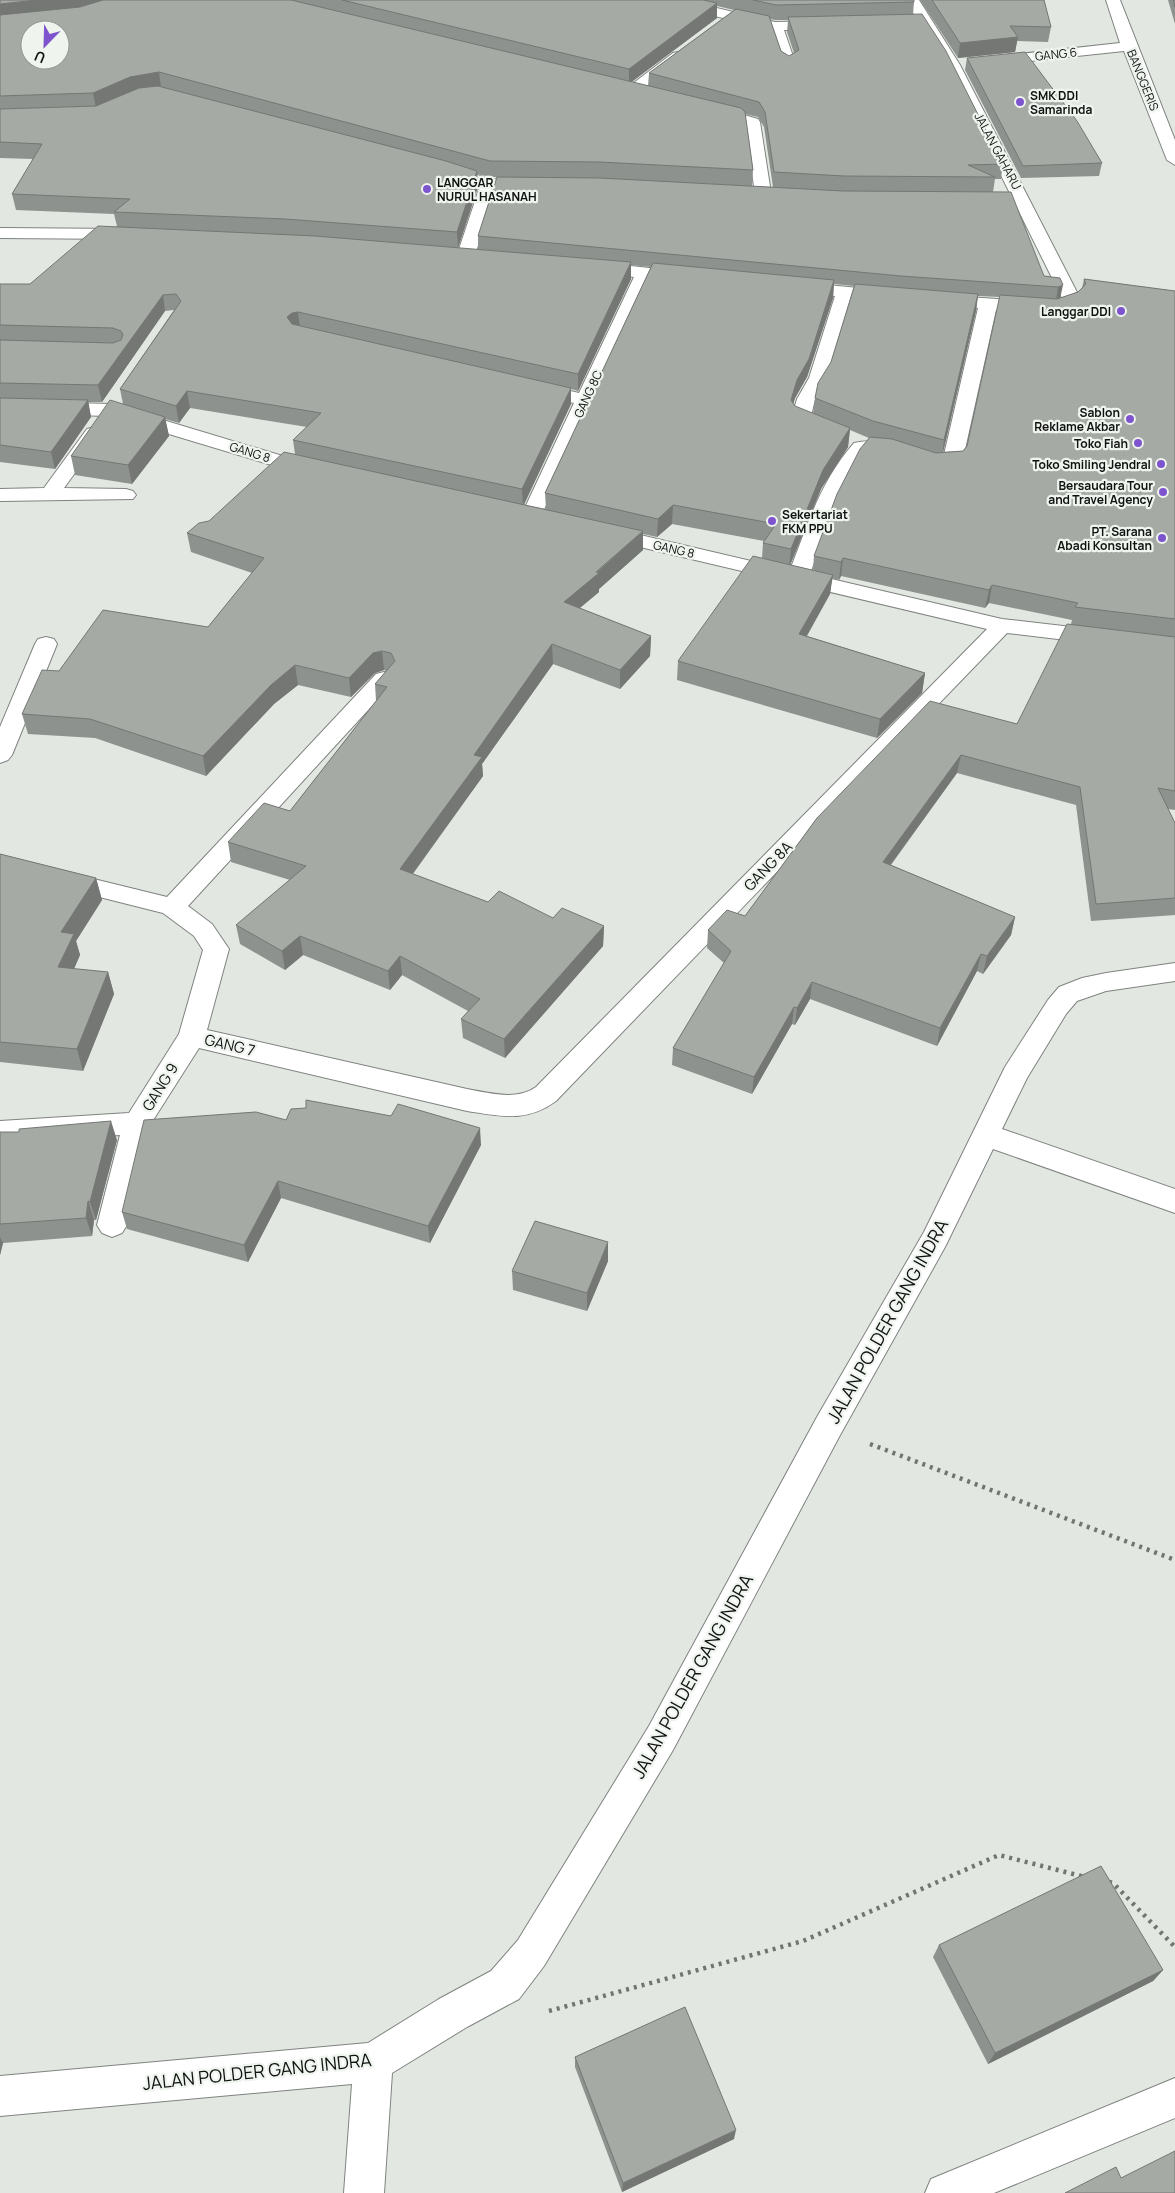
<svg xmlns="http://www.w3.org/2000/svg" width="1175" height="2193" font-family="Manrope,sans-serif">
<style>
.lines{fill:none;stroke-linecap:round;stroke-linejoin:round}
.minor-casing{stroke:#7f837f;stroke-width:2}
.path{stroke:#717471;stroke-width:4.5;stroke-dasharray:3 5;stroke-linecap:butt}
.minor{fill:#fff;fill-rule:evenodd}
.wall{fill:#8e928e;fill-rule:evenodd}
.shaded-wall{fill:#747774}
.building{fill:#a5aaa5;stroke:#747774;fill-rule:evenodd}
.poi-dot{fill:#7d54cd;stroke:#eff4ef;stroke-width:2}
.labels{text-anchor:middle;dominant-baseline:central;stroke-width:4.5;stroke-linejoin:round;paint-order:stroke}
.far-street-label{font-size:12px;fill:#101210;stroke:#eff4ef}
.far-poi-label{font-size:12px;font-weight:bold;fill:#101210;stroke:#eff4ef;text-anchor:end}
.street-label{font-size:15px;fill:#101210;stroke:#eff4ef}
.near-street-label{font-size:18px;fill:#101210;stroke:#eff4ef}
</style>
<rect width="100%" height="100%" fill="#e2e7e2"/>
<g class="lines">
<defs>
<path id="minor" d="M 658,0 L 683,0 L 775,22 L 825,21 L 832,25 L 825,29 L 784,30 L 796,65 L 789,69 L 782,65 L 769,29 L 660,3 Z
M 905,0 L 919,0 L 960,65 L 1081,300 C 1064,324 1021,312 996,310 L 962,463 L 959,467 C 921,477 900,450 867,452 C 837,487 825,532 810,574 L 1002,619 L 1175,639 L 1175,653 L 1007,633 L 556,1101 C 526,1123 501,1116 467,1111 L 199,1048 L 150,1125 L 127,1225 L 122,1233 L 112,1237 L 102,1233 L 97,1225 L 120,1135 L 0,1143 L 0,1121 L 129,1113 L 179,1034 L 203,950 L 194,936 L 163,913 L 0,872 L 0,856 L 167,897 L 376,674 L 384,672 L 392,674 L 395,679 L 392,684 L 188,906 L 212,924 L 229,949 L 207,1030 L 467,1089 C 490,1093 516,1101 536,1087 L 987,629 L 606,539 L 599,537 L 596,533 L 599,529 L 606,527 L 790,570 C 808,524 821,480 854,443 C 886,435 912,456 943,459 L 978,308 L 934,304 L 931,300 L 934,296 L 940,295 L 1056,303 L 1063,300 L 946,65 Z
M 1106,0 L 1120,0 L 1175,140 L 1175,165 L 1167,160 L 1124,51 L 992,65 L 985,61 L 992,57 L 1120,43 Z
M 678,52 L 685,56 L 683,59 L 637,94 L 627,94 L 624,91 L 627,88 L 673,53 Z
M 709,105 L 758,119 L 760,122 L 771,193 L 769,196 L 757,196 L 755,193 L 745,125 L 704,113 L 701,110 Z
M 442,164 L 490,179 L 532,180 L 540,185 L 532,190 L 496,189 L 475,255 L 472,259 L 460,259 L 457,255 L 480,186 L 436,172 L 434,169 Z
M 0,228 L 125,229 L 131,230 L 133,234 L 131,238 L 125,239 L 0,238 Z
M 594,262 L 686,272 L 692,273 L 695,277 L 692,281 L 686,282 L 651,278 L 541,516 L 538,520 L 531,522 L 524,520 L 521,516 L 574,403 L 528,393 L 526,389 L 528,385 L 535,383 L 579,393 L 634,277 L 588,271 L 585,267 L 588,263 Z
M 796,282 L 890,291 L 896,292 L 899,296 L 896,300 L 890,301 L 852,298 L 827,378 L 815,399 L 811,416 L 834,426 L 837,430 L 834,434 L 820,434 L 794,423 L 791,419 L 797,399 L 809,378 L 835,296 L 790,291 L 787,287 L 790,283 Z
M 0,401 L 110,404 L 286,457 L 319,464 L 322,468 L 319,472 L 312,474 L 275,466 L 109,416 L 0,413 Z
M 94,427 L 101,429 L 104,433 L 64,488 L 126,489 L 133,491 L 136,495 L 133,499 L 0,501 L 0,489 L 44,488 L 87,429 Z
M 46,637 L 54,639 L 57,644 L 12,755 L 8,760 L 0,763 L 0,727 L 35,644 L 38,639 Z
M 1175,963 L 1175,981 L 1106,991 L 1077,1001 L 1066,1014 L 1027,1078 L 1002,1129 L 1175,1189 L 1175,1213 L 993,1149 L 945,1247 L 839,1437 L 673,1750 L 544,1966 L 519,1999 L 467,2027 L 392,2073 L 384,2193 L 344,2193 L 352,2084 L 0,2116 L 0,2076 L 368,2043 L 439,1999 L 491,1971 L 518,1940 L 649,1726 L 817,1417 L 924,1232 L 1005,1067 L 1048,1000 L 1059,987 L 1082,978 L 1106,973 Z
M 1175,2078 L 1175,2118 L 994,2193 L 925,2193 L 931,2179 Z"/>
</defs>
<!-- minor casing -->
<use href="#minor" class="minor-casing"/>
<!-- path -->
<path class="path" d="M 870,1444 L 1175,1560
M 1109,1882 L 1113,1883 L 1175,1947
M 549,2011 L 803,1941 L 999,1855 L 1085,1877"/>
<!-- minor -->
<use href="#minor" class="minor"/>
</g>
<!-- wall -->
<path class="wall" d="M 0,0 L 914,0 L 914,2 L 913,14 L 1003,164 L 1001,179 L 995,179 L 993,192 L 1044,276 L 1060,278 L 1061,298 L 1078,292 L 1082,288 L 1084,279 L 1175,291 L 1175,810 L 1168,809 L 1175,823 L 1175,915 L 1091,921 L 1076,805 L 957,773 L 891,865 L 1015,917 L 1011,935 L 983,974 L 977,971 L 937,1046 L 810,999 L 795,1025 L 792,1024 L 752,1094 L 672,1065 L 673,1048 L 724,963 L 707,948 L 708,930 L 745,916 L 817,818 L 1017,724 L 1071,624 L 1072,620 L 989,603 L 985,608 L 841,576 L 839,580 L 832,578 L 830,594 L 807,636 L 925,673 L 922,693 L 877,738 L 677,680 L 678,661 L 762,558 L 763,543 L 764,541 L 672,524 L 657,537 L 643,534 L 643,550 L 599,589 L 599,592 L 580,608 L 651,636 L 650,656 L 620,689 L 553,664 L 482,764 L 483,776 L 413,874 L 488,902 L 553,918 L 604,926 L 603,946 L 505,1058 L 463,1038 L 461,1019 L 468,1011 L 402,975 L 390,990 L 303,955 L 285,970 L 240,944 L 236,925 L 290,880 L 231,862 L 228,842 L 290,811 L 376,701 L 375,684 L 386,671 L 384,670 L 375,673 L 351,697 L 298,685 L 274,704 L 206,776 L 95,738 L 28,734 L 22,714 L 59,671 L 208,627 L 252,573 L 191,552 L 187,533 L 209,521 L 295,454 L 293,440 L 307,427 L 190,408 L 179,423 L 165,419 L 169,436 L 132,484 L 75,475 L 71,456 L 123,404 L 120,389 L 174,310 L 165,311 L 102,402 L 88,402 L 91,417 L 55,469 L 0,462 L 0,284 L 30,284 L 117,226 L 114,214 L 16,210 L 12,194 L 33,159 L 0,158 ZM 717,6 L 734,10 L 649,73 L 648,86 L 631,82 L 717,18 ZM 770,19 L 775,20 L 788,20 L 787,32 L 794,53 L 789,56 L 781,51 ZM 745,114 L 758,117 L 764,127 L 773,187 L 752,186 L 753,170 ZM 477,174 L 490,177 L 497,177 L 478,236 L 478,250 L 458,248 L 478,187 ZM 631,265 L 651,267 L 545,493 L 546,509 L 524,505 L 571,404 L 571,389 L 578,391 L 631,279 ZM 834,284 L 854,286 L 831,362 L 815,398 L 813,414 L 795,406 L 793,404 L 795,398 L 807,377 L 833,298 ZM 978,296 L 1000,297 L 967,446 L 963,451 L 943,452 L 976,311 ZM 850,430 L 869,438 L 814,556 L 813,570 L 790,565 L 821,489 L 848,447 Z
M 920,0 L 1044,0 L 1051,27 L 1048,42 L 1017,41 L 1015,52 L 958,58 Z
M 1168,0 L 1175,0 L 1175,24 Z
M 967,58 L 1102,163 L 1099,176 L 1021,178 L 965,70 Z
M 0,854 L 96,878 L 102,900 L 76,941 L 80,955 L 74,969 L 108,972 L 114,994 L 83,1071 L 0,1062 Z
M 286,1120 L 481,1145 L 430,1243 L 281,1198 L 248,1262 L 127,1229 L 122,1212 Z
M 0,1132 L 117,1140 L 96,1220 L 94,1220 L 92,1236 L 3,1243 L 0,1255 Z
M 608,1261 L 587,1311 L 513,1290 L 512,1271 Z
M 939,1945 L 1163,1970 L 1153,1981 L 988,2064 L 933,1957 Z
M 575,2057 L 734,2139 L 622,2192 L 575,2067 Z"/>
<!-- shaded-wall -->
<path class="shaded-wall" d="M 37,0 L 112,0 L 80,10 L 0,19 L 0,4 Z
M 717,3 L 717,18 L 629,84 L 629,69 Z
M 1018,37 L 1015,52 L 958,58 L 960,43 Z
M 159,72 L 161,87 L 96,108 L 93,93 L 130,77 Z
M 477,171 L 478,187 L 458,248 L 457,232 Z
M 631,262 L 631,279 L 578,391 L 578,374 Z
M 834,280 L 833,298 L 807,377 L 795,398 L 789,418 L 791,400 L 797,380 Z
M 1063,285 L 1060,299 L 1056,301 L 1058,287 Z
M 978,294 L 976,311 L 942,457 L 944,440 Z
M 163,295 L 165,311 L 102,402 L 98,385 Z
M 298,312 L 300,328 L 290,334 L 287,317 L 292,313 Z
M 571,388 L 571,404 L 523,506 L 522,489 Z
M 187,391 L 190,408 L 179,423 L 176,406 Z
M 88,400 L 91,417 L 55,469 L 51,452 Z
M 165,417 L 169,436 L 132,484 L 128,465 Z
M 850,428 L 848,447 L 821,489 L 789,568 L 791,549 L 823,470 Z
M 673,505 L 672,524 L 657,537 L 658,519 Z
M 643,531 L 643,550 L 599,589 L 599,592 L 564,621 L 564,602 Z
M 843,558 L 841,576 L 839,580 L 841,562 Z
M 833,575 L 830,594 L 797,653 L 799,634 Z
M 992,585 L 989,603 L 985,608 L 989,590 Z
M 651,636 L 650,656 L 620,689 L 620,670 Z
M 552,644 L 553,664 L 482,764 L 483,776 L 402,888 L 400,869 L 474,755 Z
M 382,651 L 384,670 L 375,673 L 351,697 L 349,678 L 373,653 Z
M 295,665 L 298,685 L 274,704 L 206,776 L 203,756 L 271,685 Z
M 925,673 L 922,693 L 877,738 L 880,719 Z
M 961,755 L 957,773 L 880,879 L 883,862 Z
M 96,878 L 102,900 L 76,941 L 80,955 L 65,989 L 58,967 L 61,932 Z
M 1015,917 L 1011,935 L 983,974 L 987,956 Z
M 604,926 L 603,946 L 505,1058 L 504,1039 Z
M 300,936 L 303,955 L 285,970 L 282,951 Z
M 981,954 L 977,971 L 937,1046 L 940,1028 Z
M 400,956 L 402,975 L 390,990 L 388,971 Z
M 108,972 L 114,994 L 83,1071 L 77,1049 Z
M 812,982 L 810,999 L 795,1025 L 797,1008 Z
M 794,1007 L 792,1024 L 752,1094 L 754,1077 Z
M 111,1121 L 117,1140 L 96,1220 L 90,1202 Z
M 480,1128 L 481,1145 L 430,1243 L 428,1226 Z
M 278,1181 L 281,1198 L 248,1262 L 244,1245 Z
M 88,1201 L 94,1220 L 92,1236 L 86,1218 Z
M 0,1237 L 3,1243 L 0,1255 Z
M 608,1242 L 608,1261 L 587,1311 L 587,1293 Z
M 1163,1970 L 1153,1981 L 988,2064 L 995,2053 Z
M 736,2130 L 734,2139 L 622,2192 L 623,2183 Z"/>
<!-- building -->
<path class="building" d="M 0,0 L 37,0 L 0,4 Z
M 103,0 L 291,0 L 741,108 L 745,112 L 753,170 L 600,162 L 490,161 L 159,72 L 130,77 L 93,93 L 0,96 L 0,15 L 80,7 ZM 30,30 L 60,30 L 60,60 L 30,60 Z
M 342,0 L 703,0 L 717,3 L 629,69 Z
M 753,0 L 914,0 L 914,2 L 776,5 Z
M 932,0 L 1044,0 L 1051,27 L 1010,26 L 1018,37 L 960,43 Z
M 1173,0 L 1175,0 L 1175,7 Z
M 736,9 L 769,16 L 781,51 L 789,56 L 799,50 L 788,17 L 922,14 L 946,51 L 1003,164 L 968,165 L 995,177 L 844,176 L 774,172 L 765,112 L 759,102 L 649,73 Z
M 1025,52 L 1077,121 L 1102,163 L 1023,166 L 967,58 Z
M 158,86 L 446,161 L 477,171 L 457,232 L 285,219 L 114,212 L 130,199 L 12,194 L 42,144 L 0,142 L 0,109 L 96,106 L 139,88 Z
M 497,177 L 600,178 L 843,191 L 1011,192 L 1044,276 L 1060,278 L 1063,285 L 1058,287 L 901,276 L 478,236 Z
M 98,226 L 315,236 L 631,262 L 578,374 L 298,312 L 292,313 L 287,317 L 292,324 L 571,388 L 522,489 L 293,440 L 321,413 L 187,391 L 176,406 L 120,389 L 181,301 L 176,294 L 163,295 L 98,385 L 0,383 L 0,340 L 113,343 L 121,340 L 123,335 L 121,331 L 113,328 L 0,325 L 0,284 L 30,284 Z
M 653,263 L 834,280 L 809,359 L 797,380 L 791,400 L 795,406 L 850,428 L 823,470 L 791,549 L 763,543 L 776,524 L 673,505 L 658,519 L 545,493 Z
M 1084,279 L 1175,291 L 1175,619 L 1075,607 L 1078,603 L 992,585 L 989,590 L 843,558 L 841,562 L 814,556 L 837,494 L 860,449 L 870,437 L 892,439 L 936,453 L 963,451 L 967,446 L 1000,295 L 1057,299 L 1078,292 L 1086,284 Z
M 855,284 L 978,294 L 944,440 L 873,421 L 815,398 L 818,383 L 831,362 Z
M 0,398 L 88,400 L 51,452 L 0,445 Z
M 110,400 L 165,417 L 128,465 L 71,456 Z
M 284,452 L 643,531 L 596,572 L 599,573 L 564,602 L 651,636 L 620,670 L 552,644 L 474,755 L 482,757 L 400,869 L 488,902 L 499,891 L 553,918 L 562,908 L 604,926 L 504,1039 L 461,1019 L 480,999 L 400,956 L 388,971 L 300,936 L 282,951 L 236,925 L 306,866 L 228,842 L 264,803 L 290,811 L 387,687 L 375,684 L 395,661 L 391,653 L 382,651 L 373,653 L 349,678 L 295,665 L 271,685 L 203,756 L 90,719 L 22,714 L 42,670 L 59,671 L 103,610 L 208,627 L 264,558 L 187,533 L 199,523 L 209,521 Z
M 753,556 L 833,575 L 799,634 L 925,673 L 880,719 L 678,661 Z
M 1067,624 L 1175,637 L 1175,791 L 1158,788 L 1175,823 L 1175,898 L 1096,904 L 1080,787 L 961,755 L 883,862 L 1015,917 L 987,956 L 981,954 L 940,1028 L 812,982 L 797,1008 L 794,1007 L 754,1077 L 673,1048 L 731,951 L 708,930 L 727,910 L 745,916 L 817,818 L 930,701 L 1017,724 Z
M 0,854 L 96,878 L 61,932 L 74,934 L 58,967 L 108,972 L 77,1049 L 0,1042 Z
M 306,1100 L 391,1116 L 398,1104 L 480,1128 L 428,1226 L 278,1181 L 244,1245 L 122,1212 L 144,1120 L 256,1112 L 286,1120 L 291,1109 L 306,1108 Z
M 111,1121 L 90,1202 L 88,1201 L 86,1218 L 0,1224 L 0,1132 L 19,1132 L 19,1129 Z
M 535,1221 L 608,1242 L 587,1293 L 512,1271 Z
M 1101,1866 L 1163,1970 L 995,2053 L 939,1945 Z
M 685,2007 L 736,2130 L 623,2183 L 575,2057 Z
M 1175,2151 L 1175,2193 L 1065,2193 L 1116,2167 L 1121,2178 Z"/>
<!-- markers -->
<g class="poi-dot">
<circle cx="1020" cy="102" r="5"/>
<circle cx="427" cy="189" r="5"/>
<circle cx="1121" cy="311" r="5"/>
<circle cx="1130" cy="419" r="5"/>
<circle cx="1138" cy="443" r="5"/>
<circle cx="1161" cy="464" r="5"/>
<circle cx="1163" cy="492" r="5"/>
<circle cx="772" cy="521" r="5"/>
<circle cx="1162" cy="538" r="5"/>
</g>
<g class="labels">
<!-- far-street labels -->
<g class="far-street-label">
<text transform="translate(1056 54) rotate(-6)">GANG 6</text>
<text transform="translate(1143 80) rotate(68)">BANGGERIS</text>
<text transform="translate(998 151) rotate(62)">JALAN GAHARU</text>
<text transform="translate(588 394) rotate(-65)">GANG 8C</text>
<text transform="translate(250 452) rotate(17)">GANG 8</text>
<text transform="translate(674 549) rotate(13)">GANG 8</text>
</g>
<!-- far-poi labels -->
<g class="far-poi-label">
<text x="1030" y="95" text-anchor="start">SMK DDI<tspan x="1030" dy="14">Samarinda</tspan></text>
<text x="437" y="182" text-anchor="start">LANGGAR<tspan x="437" dy="14">NURUL HASANAH</tspan></text>
<text x="1111" y="311">Langgar DDI</text>
<text x="1120" y="412">Sablon<tspan x="1120" dy="14">Reklame Akbar</tspan></text>
<text x="1128" y="443">Toko Fiah</text>
<text x="1151" y="464">Toko Smiling Jendral</text>
<text x="1153" y="485">Bersaudara Tour<tspan x="1153" dy="14">and Travel Agency</tspan></text>
<text x="782" y="514" text-anchor="start">Sekertariat<tspan x="782" dy="14">FKM PPU</tspan></text>
<text x="1152" y="531">PT. Sarana<tspan x="1152" dy="14">Abadi Konsultan</tspan></text>
</g>
<!-- street labels -->
<g class="street-label">
<text transform="translate(768 866) rotate(-46)">GANG 8A</text>
<text transform="translate(230 1045) rotate(13)">GANG 7</text>
<text transform="translate(160 1087) rotate(-58)">GANG 9</text>
</g>
<!-- near-street labels -->
<g class="near-street-label">
<text transform="translate(887 1321) rotate(-61)">JALAN POLDER GANG INDRA</text>
<text transform="translate(692 1676) rotate(-61)">JALAN POLDER GANG INDRA</text>
<text transform="translate(257 2071) rotate(-6)">JALAN POLDER GANG INDRA</text>
</g>
</g>
<!-- north arrow -->
<g transform="translate(45 45) rotate(203)"><circle r="24" fill="#eff4ef" stroke="#969a96"/>
<path d="M0-4L9 19L0 12L-9 19Z" fill="#7d54cd"/>
<text y="-8" font-size="14" font-weight="bold" text-anchor="middle" fill="#101210">U</text>
</g>
</svg>
